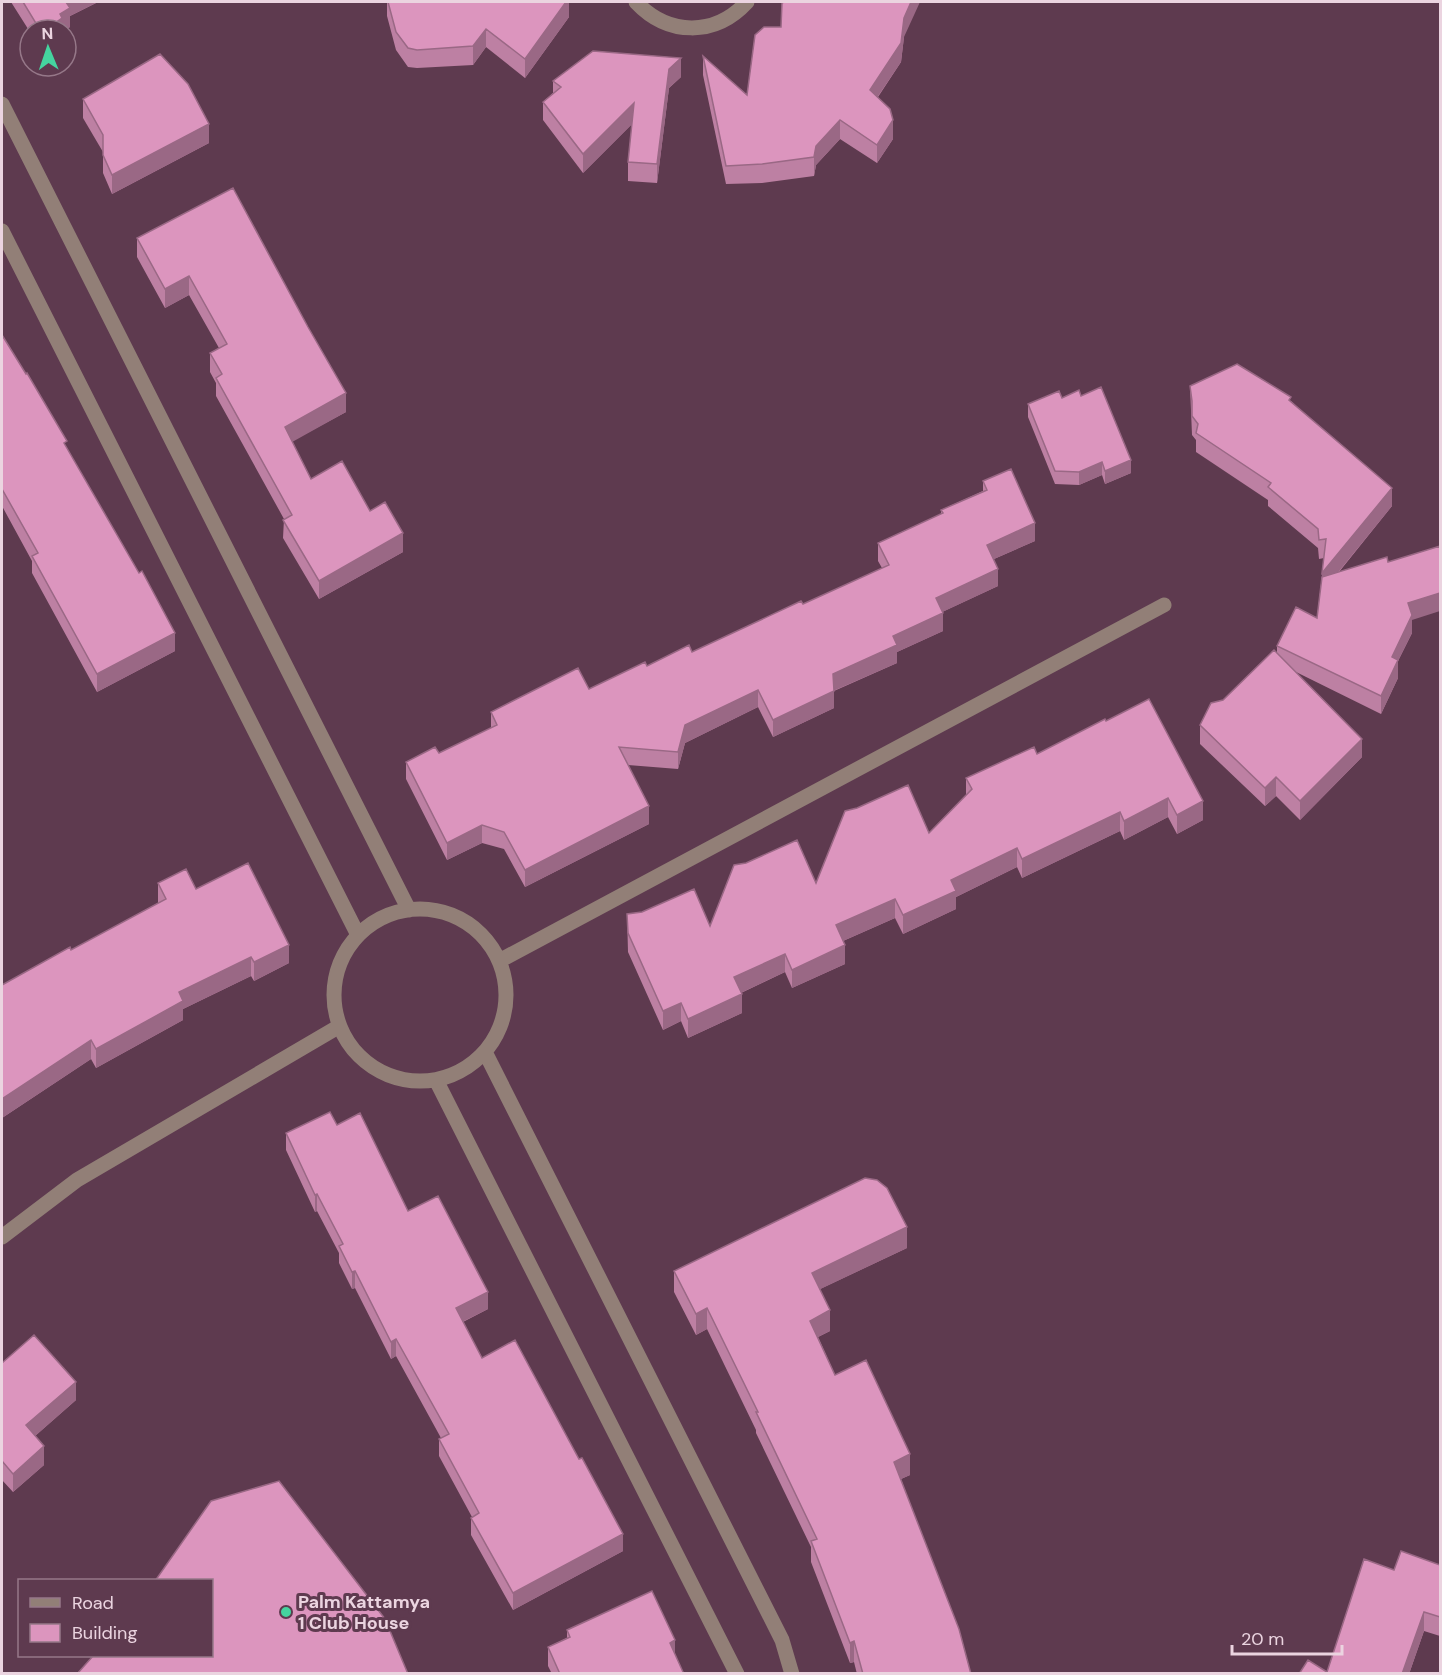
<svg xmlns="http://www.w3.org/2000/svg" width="1442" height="1675" font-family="'DM Sans',sans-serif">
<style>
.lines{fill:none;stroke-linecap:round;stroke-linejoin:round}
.minor{stroke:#927f77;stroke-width:15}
.wall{fill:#bd80a3}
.shaded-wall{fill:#9a6885}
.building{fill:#dc95be;stroke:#9a6885;stroke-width:1.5}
.poi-dot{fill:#45d49f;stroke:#5e3a4f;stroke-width:2}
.labels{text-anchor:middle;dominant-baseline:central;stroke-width:6;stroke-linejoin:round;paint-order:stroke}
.poi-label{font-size:18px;font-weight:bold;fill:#ebd4e0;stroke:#5e3a4f;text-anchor:start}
</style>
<rect width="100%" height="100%" fill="#5e3a4f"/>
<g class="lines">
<!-- minor -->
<path class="minor" d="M 636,2 C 668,36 715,37 747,2
M 2,104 L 409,910
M 2,231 L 358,935
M334 995a86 86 0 1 1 172 0a86 86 0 1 1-172 0Z
M 499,961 L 1164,605
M 485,1052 L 782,1640 L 792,1674
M 436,1080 L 737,1674
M 2,1237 L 77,1180 L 338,1027"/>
</g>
<!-- wall -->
<path class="wall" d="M 11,2 L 98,2 L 70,16 L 70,27 L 65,30 L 30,30 L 30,32 Z
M 387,2 L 569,2 L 569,17 L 525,78 L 486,47 L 473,65 L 417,68 L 408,67 L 396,50 L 387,16 Z
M 781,27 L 904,37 L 901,62 L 878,97 L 893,139 L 877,163 L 840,139 L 816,165 L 814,176 L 762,183 L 726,184 L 703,75 L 703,56 L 747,95 Z
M 681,77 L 669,88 L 657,183 L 628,181 L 628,162 L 632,124 L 583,173 L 543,120 L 543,102 L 553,93 L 553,81 Z
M 83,99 L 209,143 L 112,194 L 103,173 L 103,152 L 83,118 Z
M 233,188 L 346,412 L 292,441 L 311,479 L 370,511 L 403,552 L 319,599 L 283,538 L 284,519 L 216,396 L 216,383 L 210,372 L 210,353 L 219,348 L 189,295 L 165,308 L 137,257 L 137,238 Z
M 2,335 L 67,450 L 175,651 L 97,692 L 32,573 L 32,561 L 2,506 Z
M 1190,386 L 1291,401 L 1392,506 L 1339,572 L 1388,562 L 1412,620 L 1412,633 L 1398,661 L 1398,678 L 1381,714 L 1296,672 L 1362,757 L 1300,820 L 1276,796 L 1265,806 L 1200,744 L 1200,725 L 1223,700 L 1277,653 L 1277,646 L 1317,618 L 1324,558 L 1319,559 L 1318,548 L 1268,506 L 1268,500 L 1196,452 L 1196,440 L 1192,435 Z
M 1081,396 L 1131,473 L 1105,484 L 1102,475 L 1079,485 L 1055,484 L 1028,417 L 1028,404 L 1062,398 Z
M 983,481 L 1035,541 L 994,559 L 998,586 L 942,612 L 943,631 L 897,652 L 897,663 L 834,691 L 834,708 L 773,737 L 758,707 L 685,743 L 678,769 L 628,765 L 649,824 L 525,887 L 504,849 L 482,843 L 447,860 L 406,779 L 406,762 L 439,753 L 491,728 L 491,712 L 589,689 L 647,666 L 692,652 L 803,604 L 882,568 L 878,561 L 878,543 L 941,514 L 941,510 L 983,491 Z
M 1106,721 L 1203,820 L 1177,834 L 1168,817 L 1124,840 L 1120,831 L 1022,878 L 1017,867 L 956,897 L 956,909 L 903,934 L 895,918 L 843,941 L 845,964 L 792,988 L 785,972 L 741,993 L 742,1013 L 688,1038 L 681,1021 L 663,1030 L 628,952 L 627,914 L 710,926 L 816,883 L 929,833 L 966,795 L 966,778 L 1037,754 Z
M 158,883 L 196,889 L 289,963 L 254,981 L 251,976 L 183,1009 L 183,1020 L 96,1068 L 91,1059 L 2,1118 L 2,985 L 71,950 L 158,903 Z
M 337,1125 L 408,1211 L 488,1309 L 463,1322 L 482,1358 L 623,1551 L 513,1610 L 471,1535 L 471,1518 L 472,1517 L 439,1456 L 439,1439 L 441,1438 L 396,1356 L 391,1359 L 355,1288 L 352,1289 L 339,1263 L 339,1253 L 317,1211 L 315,1212 L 286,1150 L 286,1133 Z
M 907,1248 L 820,1289 L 830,1331 L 818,1337 L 835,1375 L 910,1475 L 901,1479 L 971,1674 L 857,1674 L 854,1662 L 850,1663 L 811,1562 L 811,1547 L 756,1433 L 756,1430 L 707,1329 L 696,1335 L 674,1292 L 674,1271 Z
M 2,1363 L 76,1400 L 35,1436 L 44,1465 L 13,1492 L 2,1480 Z
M 1440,1565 L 1440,1636 L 1424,1631 L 1409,1674 L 1299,1674 L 1327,1672 L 1394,1570 Z
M 567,1630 L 675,1655 L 683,1674 L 552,1674 L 548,1666 L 548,1647 L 567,1638 Z"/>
<!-- shaded-wall -->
<path class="shaded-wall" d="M 65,2 L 98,2 L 70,16 L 70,27 L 65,30 L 45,30 Z
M 566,2 L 569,2 L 569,17 L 525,78 L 525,59 Z
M 911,2 L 920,2 L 904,37 L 901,62 L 870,108 L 870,90 Z
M 486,29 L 486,47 L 473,65 L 473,46 Z
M 681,58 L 681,77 L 669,88 L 657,183 L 657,164 L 669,69 Z
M 634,103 L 634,122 L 583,173 L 583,154 Z
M 840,120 L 840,139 L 816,165 L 814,176 L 814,157 L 816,146 Z
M 893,120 L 893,139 L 877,163 L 877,145 Z
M 209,124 L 209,143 L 112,194 L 112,175 Z
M 189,276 L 189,295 L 165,308 L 165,289 Z
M 346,393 L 346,412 L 285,446 L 285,427 Z
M 1131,460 L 1131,473 L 1105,484 L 1105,471 Z
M 1102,462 L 1102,475 L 1079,485 L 1079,472 Z
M 1392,488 L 1392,506 L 1322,592 L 1322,573 Z
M 1035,523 L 1035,541 L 987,562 L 987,545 Z
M 403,533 L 403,552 L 319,599 L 319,581 Z
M 998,569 L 998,586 L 936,615 L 936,598 Z
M 1440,593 L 1440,611 L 1412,620 L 1412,633 L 1398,661 L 1398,678 L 1381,714 L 1381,696 L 1392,657 L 1408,603 Z
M 943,613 L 943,631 L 897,652 L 897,663 L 833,691 L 833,674 L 893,636 Z
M 175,633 L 175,651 L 97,692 L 97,674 Z
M 758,690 L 758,707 L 685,743 L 678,769 L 678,752 L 685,725 Z
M 834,691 L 834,708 L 773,737 L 773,720 Z
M 1362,739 L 1362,757 L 1300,820 L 1300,801 Z
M 1276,777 L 1276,796 L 1265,806 L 1265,788 Z
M 1168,798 L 1168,817 L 1124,840 L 1124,821 Z
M 1203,801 L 1203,820 L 1177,834 L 1177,815 Z
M 649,806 L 649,824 L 525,887 L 525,870 Z
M 1120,812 L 1120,831 L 1022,878 L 1022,859 Z
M 482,825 L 482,843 L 447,860 L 447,843 Z
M 1017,848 L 1017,867 L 956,897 L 956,909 L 903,934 L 903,915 L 951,880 Z
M 895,899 L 895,918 L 836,944 L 836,925 Z
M 289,945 L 289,963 L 254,981 L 254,962 Z
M 845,945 L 845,964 L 792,988 L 792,970 Z
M 785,954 L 785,972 L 734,996 L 734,977 Z
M 251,957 L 251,976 L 183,1009 L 183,1020 L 96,1068 L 96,1049 L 179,992 Z
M 742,994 L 742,1013 L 688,1038 L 688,1019 Z
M 681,1003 L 681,1021 L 663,1030 L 663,1011 Z
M 91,1040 L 91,1059 L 2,1118 L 2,1099 Z
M 317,1194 L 317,1211 L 315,1212 L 315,1195 Z
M 907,1227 L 907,1248 L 812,1293 L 812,1273 Z
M 355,1271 L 355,1288 L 352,1289 L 352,1272 Z
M 488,1292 L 488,1309 L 456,1325 L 456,1308 Z
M 707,1308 L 707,1329 L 696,1335 L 696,1314 Z
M 830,1310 L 830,1331 L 810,1341 L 810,1321 Z
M 396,1339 L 396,1356 L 391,1359 L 391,1342 Z
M 76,1382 L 76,1400 L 26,1444 L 26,1425 Z
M 44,1446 L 44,1465 L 13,1492 L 13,1474 Z
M 910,1454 L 910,1475 L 894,1482 L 894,1462 Z
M 623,1534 L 623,1551 L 513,1610 L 513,1593 Z
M 1424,1612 L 1424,1631 L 1409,1674 L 1402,1674 Z
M 675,1640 L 675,1659 L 670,1643 Z
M 854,1641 L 854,1662 L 850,1663 L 850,1643 Z"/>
<!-- building -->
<path class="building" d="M 23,2 L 66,2 L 70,8 L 60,14 L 62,18 L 45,30 L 40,30 Z
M 388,2 L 566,2 L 525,59 L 486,29 L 473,46 L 417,50 L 408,48 L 396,32 Z
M 784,2 L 911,2 L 904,18 L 901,43 L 870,90 L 890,109 L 893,120 L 877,145 L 840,120 L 816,146 L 814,157 L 762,164 L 726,166 L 703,56 L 747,95 L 755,35 L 764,27 L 781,27 L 782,3 Z
M 593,51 L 681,58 L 669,69 L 657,164 L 628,162 L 634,103 L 583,154 L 543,102 L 561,87 L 553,81 Z
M 160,54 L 188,84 L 209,124 L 112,175 L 103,155 L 103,135 L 83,99 Z
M 233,188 L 308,327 L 346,393 L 285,427 L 311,479 L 342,461 L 370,511 L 385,502 L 403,533 L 319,581 L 283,520 L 292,515 L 216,378 L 222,374 L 210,353 L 227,344 L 189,276 L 165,289 L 137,238 Z
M 2,335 L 26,374 L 27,373 L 67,441 L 64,443 L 139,573 L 142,571 L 175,633 L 97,674 L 32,556 L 38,553 L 2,489 Z
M 1237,364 L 1291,397 L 1289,400 L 1392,488 L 1322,573 L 1326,539 L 1319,540 L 1318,529 L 1268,487 L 1271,483 L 1196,433 L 1198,424 L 1192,416 L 1192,401 L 1190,386 Z
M 1101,387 L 1131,460 L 1105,471 L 1102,462 L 1079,472 L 1055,471 L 1028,404 L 1059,391 L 1062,398 L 1079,390 L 1081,396 Z
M 1011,469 L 1035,523 L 987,545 L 998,569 L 936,598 L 943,613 L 893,636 L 897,645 L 833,674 L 834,691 L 773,720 L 758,690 L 685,725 L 678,752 L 619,747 L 649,806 L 525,870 L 504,832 L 482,825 L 447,843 L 406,762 L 435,747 L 439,753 L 497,725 L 491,712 L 578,668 L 589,689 L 645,662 L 647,666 L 689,645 L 692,652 L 801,601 L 803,604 L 889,565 L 878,543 L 943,513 L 941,510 L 987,490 L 983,481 Z
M 1440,546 L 1440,593 L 1408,603 L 1412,615 L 1392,657 L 1398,660 L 1381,696 L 1277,646 L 1296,607 L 1317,618 L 1322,577 L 1387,557 L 1388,562 Z
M 1274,650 L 1362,739 L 1300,801 L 1276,777 L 1265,788 L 1200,725 L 1211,703 L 1223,700 Z
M 1149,699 L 1203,801 L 1177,815 L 1168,798 L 1124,821 L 1120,812 L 1022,859 L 1017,848 L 951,880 L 956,891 L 903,915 L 895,899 L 836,925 L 845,945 L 792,970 L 785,954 L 734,977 L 742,994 L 688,1019 L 681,1003 L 663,1011 L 628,933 L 627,914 L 642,912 L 694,889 L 710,926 L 734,865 L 746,863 L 797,840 L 816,883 L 845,811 L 857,808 L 908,785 L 929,833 L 972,789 L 966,778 L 1034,747 L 1037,754 L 1105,719 L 1106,721 Z
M 248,863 L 289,945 L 254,962 L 251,957 L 179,992 L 183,1001 L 96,1049 L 91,1040 L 2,1099 L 2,985 L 70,947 L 71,950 L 166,899 L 158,883 L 186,869 L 196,889 Z
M 330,1112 L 337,1125 L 360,1113 L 408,1211 L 438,1196 L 488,1292 L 456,1308 L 482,1358 L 515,1340 L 579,1459 L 582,1458 L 623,1534 L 513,1593 L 471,1518 L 479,1513 L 439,1439 L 449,1434 L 396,1339 L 391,1342 L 355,1271 L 352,1272 L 339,1246 L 343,1244 L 317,1194 L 315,1195 L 286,1133 Z
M 865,1178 L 877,1180 L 887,1188 L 907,1227 L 812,1273 L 830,1310 L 810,1321 L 835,1375 L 866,1360 L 910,1454 L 894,1462 L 959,1629 L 971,1674 L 863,1674 L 854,1641 L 850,1643 L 811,1541 L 817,1539 L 756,1412 L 758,1412 L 707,1308 L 696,1314 L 674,1271 Z
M 34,1335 L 76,1382 L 26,1425 L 44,1446 L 13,1474 L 2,1461 L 2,1363 Z
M 279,1481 L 385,1619 L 408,1674 L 77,1674 L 93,1656 L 212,1656 L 212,1581 L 155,1581 L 211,1501 Z
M 1401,1551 L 1440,1565 L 1440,1617 L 1424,1612 L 1402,1674 L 1299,1674 L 1308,1660 L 1327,1672 L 1364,1559 L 1394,1570 Z
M 652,1591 L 675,1640 L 670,1643 L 683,1672 L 681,1674 L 560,1674 L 548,1647 L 570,1637 L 567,1630 Z"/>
<!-- markers -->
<circle class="poi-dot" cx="286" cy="1612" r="6"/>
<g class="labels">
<!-- poi labels -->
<g class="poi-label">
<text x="298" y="1602">Palm Kattamya<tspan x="298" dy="21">1 Club House</tspan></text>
</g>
</g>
<!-- border -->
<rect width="1442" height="1675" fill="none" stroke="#ebd4e0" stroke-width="6"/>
<!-- legend -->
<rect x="18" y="1579" width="195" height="78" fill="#5e3a4f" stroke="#967889" stroke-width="1.5"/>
<rect x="30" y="1598" width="30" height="9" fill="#927f77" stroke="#967889" stroke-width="1.5"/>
<text x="72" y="1609" font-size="18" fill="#ebd4e0">Road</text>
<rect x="30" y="1624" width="30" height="18" fill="#dc95be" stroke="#967889" stroke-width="1.5"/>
<text x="72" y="1639" font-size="18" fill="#ebd4e0">Building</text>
<!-- north arrow -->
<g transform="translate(48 48) rotate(358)"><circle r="28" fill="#5e3a4f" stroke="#967889" stroke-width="1.5"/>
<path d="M0-4.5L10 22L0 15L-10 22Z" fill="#45d49f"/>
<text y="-9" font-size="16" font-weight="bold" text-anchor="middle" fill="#ebd4e0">N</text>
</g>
<!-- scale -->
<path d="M1232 1645v9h110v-9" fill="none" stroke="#ebd4e0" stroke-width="3"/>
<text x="1241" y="1645" font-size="18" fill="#ebd4e0" stroke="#5e3a4f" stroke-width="4.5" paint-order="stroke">20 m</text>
</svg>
